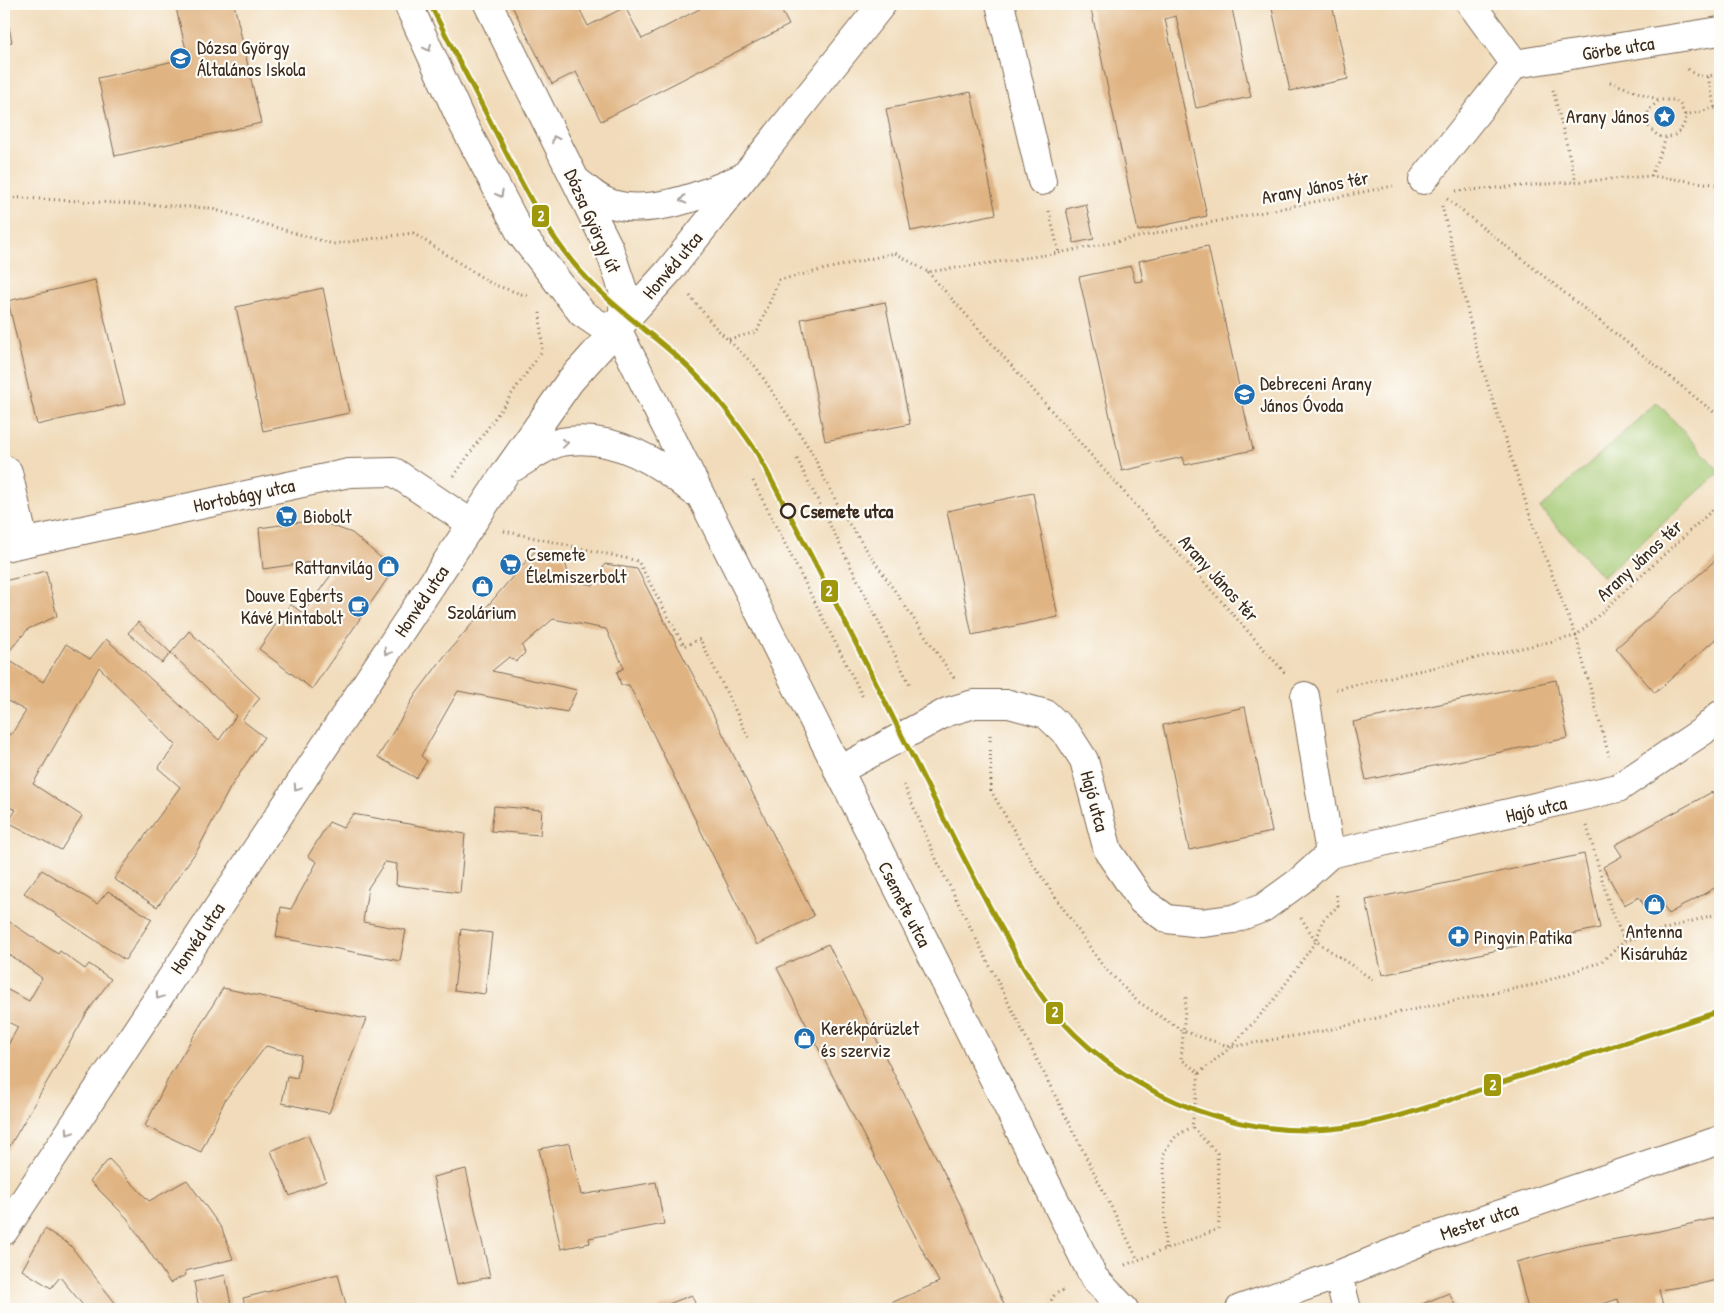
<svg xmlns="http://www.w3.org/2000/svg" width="1724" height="1313" font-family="'Patrick Hand',sans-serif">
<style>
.green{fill:#a4c973;stroke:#707a48}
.building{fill:#e0b482}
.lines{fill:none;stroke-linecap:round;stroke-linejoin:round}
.minor-casing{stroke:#7b6855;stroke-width:30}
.path{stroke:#7b6855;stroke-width:3;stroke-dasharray:1 4;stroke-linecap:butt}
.minor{stroke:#fff;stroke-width:28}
.tram-1-casing{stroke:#fdfcf7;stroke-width:9}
.tram-1{stroke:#9f980c;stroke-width:5}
.oneway{stroke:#a79f9a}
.stop-dot{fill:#fdfcf7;stroke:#3b2a1e;stroke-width:2.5}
.labels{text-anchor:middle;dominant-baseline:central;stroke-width:4.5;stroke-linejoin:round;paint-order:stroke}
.poi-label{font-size:19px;fill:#3b2a1e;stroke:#fdfcf7;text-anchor:start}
.street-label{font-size:19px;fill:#3b2a1e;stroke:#fdfcf7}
.stop-label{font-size:19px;font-weight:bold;fill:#3b2a1e;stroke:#fdfcf7;text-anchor:start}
.line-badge{stroke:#fdfcf7;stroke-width:2}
.badge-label{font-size:14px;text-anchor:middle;font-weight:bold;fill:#fff}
</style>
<rect width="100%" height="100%" fill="#fdfcf7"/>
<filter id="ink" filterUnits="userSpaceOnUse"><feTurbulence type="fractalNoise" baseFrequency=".02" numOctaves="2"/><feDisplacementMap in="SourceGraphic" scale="10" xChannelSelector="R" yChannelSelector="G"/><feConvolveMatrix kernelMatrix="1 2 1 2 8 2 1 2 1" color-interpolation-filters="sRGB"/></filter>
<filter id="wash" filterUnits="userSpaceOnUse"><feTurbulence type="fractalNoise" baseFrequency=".0096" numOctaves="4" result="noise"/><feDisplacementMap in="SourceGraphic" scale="20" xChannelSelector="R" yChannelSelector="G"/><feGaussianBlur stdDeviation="1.12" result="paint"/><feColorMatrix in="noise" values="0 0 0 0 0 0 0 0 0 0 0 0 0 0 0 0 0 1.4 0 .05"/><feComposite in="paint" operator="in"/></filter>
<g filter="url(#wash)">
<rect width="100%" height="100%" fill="#f1dbba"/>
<!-- green -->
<path class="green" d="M 1657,402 L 1720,472 L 1603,577 L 1540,508 Z"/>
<g id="blocks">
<!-- building -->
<path class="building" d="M 175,4 L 234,4 L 261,123 L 115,156 L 98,78 L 188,58 Z
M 511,4 L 577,4 L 588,26 L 625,7 L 642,39 L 709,4 L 778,4 L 789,25 L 601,121 L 576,72 L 552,84 Z
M 1090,4 L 1231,4 L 1251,97 L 1196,108 L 1176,16 L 1165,19 L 1207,216 L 1138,231 Z
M 1271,4 L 1332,4 L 1348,79 L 1290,91 Z
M 5,8 L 12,42 L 4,44 L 4,9 Z
M 971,92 L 996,214 L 911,231 L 886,109 Z
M 1086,204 L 1094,239 L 1074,243 L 1066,209 Z
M 1208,246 L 1253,450 L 1185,465 L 1183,457 L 1122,471 L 1079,277 L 1131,266 L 1135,282 L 1143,281 L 1139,261 Z
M 95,280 L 125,404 L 37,425 L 8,301 Z
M 323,288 L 349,413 L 263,431 L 236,307 Z
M 885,302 L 910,424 L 825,441 L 801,319 Z
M 1033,493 L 1058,617 L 972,635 L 947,511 Z
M 317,520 L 352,533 L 394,569 L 312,689 L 259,649 L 290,604 L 303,613 L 331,575 L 313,562 L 263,569 L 259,528 Z
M 534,552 L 564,557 L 570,581 L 594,585 L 605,564 L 637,569 L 702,692 L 814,916 L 757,945 L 629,685 L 621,685 L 617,672 L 624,668 L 606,629 L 553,619 L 522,646 L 525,653 L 516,662 L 509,657 L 492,671 L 577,690 L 567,712 L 458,691 L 421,756 L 427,761 L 416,778 L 378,757 L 416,694 L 446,654 Z
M 1720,556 L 1720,635 L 1655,693 L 1616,648 Z
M 46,571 L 57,616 L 28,629 L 4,657 L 43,682 L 66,644 L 90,659 L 106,639 L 219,740 L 236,716 L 171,653 L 189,631 L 260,698 L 242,720 L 264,737 L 230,788 L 198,849 L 157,907 L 114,879 L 180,787 L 158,768 L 176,745 L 99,667 L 33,784 L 82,816 L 61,850 L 8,822 L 16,810 L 4,805 L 4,731 L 11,735 L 26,711 L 4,699 L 4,581 Z
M 138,622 L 171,653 L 162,663 L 128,633 Z
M 1556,680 L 1568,738 L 1366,780 L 1353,722 Z
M 1245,707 L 1272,832 L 1189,850 L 1163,725 Z
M 1712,792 L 1719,806 L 1720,805 L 1720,885 L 1668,914 L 1661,901 L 1646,909 L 1639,897 L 1624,905 L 1603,867 L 1622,856 L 1615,845 Z
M 494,806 L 542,810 L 540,835 L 491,831 Z
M 353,814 L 465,834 L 460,893 L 396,885 L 397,864 L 385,862 L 368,888 L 363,922 L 406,930 L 400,961 L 276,937 L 281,907 L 291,909 L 317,862 L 308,856 L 329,822 L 343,828 Z
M 1584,854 L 1600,928 L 1382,975 L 1366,900 Z
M 42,870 L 97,904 L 108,891 L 152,919 L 125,960 L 24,893 Z
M 5,919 L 58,954 L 60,951 L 85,969 L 89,964 L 111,979 L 88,1011 L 4,1156 L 4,1052 L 18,1027 L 4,1020 L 4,988 L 29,1001 L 42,978 L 4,951 Z
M 461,929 L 492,933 L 485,994 L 454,990 Z
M 828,944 L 960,1204 L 1005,1307 L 999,1309 L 894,1309 L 891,1303 L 939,1282 L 777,968 Z
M 223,988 L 366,1019 L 329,1113 L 282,1103 L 287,1076 L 297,1078 L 301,1055 L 266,1046 L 225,1100 L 201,1152 L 145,1126 L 170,1075 Z
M 308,1135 L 326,1181 L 290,1196 L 271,1151 Z
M 570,1143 L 581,1195 L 656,1182 L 664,1224 L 589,1238 L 590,1243 L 561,1249 L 539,1149 Z
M 109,1159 L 149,1201 L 187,1180 L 222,1229 L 233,1259 L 185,1271 L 186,1275 L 170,1283 L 127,1218 L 90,1181 Z
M 466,1169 L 490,1277 L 457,1284 L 433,1177 Z
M 1720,1217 L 1720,1279 L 1700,1284 L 1659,1290 L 1664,1309 L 1621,1309 L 1618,1299 L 1587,1309 L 1528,1309 L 1516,1262 L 1578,1246 L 1655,1232 Z
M 45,1229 L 70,1245 L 120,1309 L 86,1309 L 60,1277 L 51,1288 L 22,1270 Z
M 338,1274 L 347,1309 L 246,1309 L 243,1298 Z
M 225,1275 L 232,1309 L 199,1309 L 194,1282 Z
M 1449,1293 L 1457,1309 L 1410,1309 Z
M 692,1295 L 697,1309 L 659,1309 L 658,1308 Z"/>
</g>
</g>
<g filter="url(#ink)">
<use href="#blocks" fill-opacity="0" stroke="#7b6855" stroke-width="1"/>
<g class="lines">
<defs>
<path id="minor" d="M 408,4 L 461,120 L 521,234 L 582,313 L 598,324 L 617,329
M 488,4 L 609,248 L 624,293 L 623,312 L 617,328
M 1000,4 L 1042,181
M 1471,4 L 1515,64
M 1423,180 L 1515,64 L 1720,31
M 577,181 C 588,190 598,200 612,204 C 651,216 704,195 739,179
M 617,329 L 1094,1278 L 1124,1309
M 514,467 C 528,459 545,446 561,442 C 611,433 657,460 693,491
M 4,469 L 8,472 L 24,542
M 4,547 L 349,473 L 394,472 L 472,524
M 1305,696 L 1330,854
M 838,771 L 947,712 L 974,704 L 1009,704 L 1046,714 L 1068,735 L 1084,760 L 1108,851 L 1142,901 L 1167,919 L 1202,923 L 1233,919 L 1263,908 L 1300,881 L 1330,854 L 1618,788 L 1703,731 L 1720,715
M 4,1231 L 506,472 L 570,381 L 669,271 L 882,4
M 1338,1275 L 1347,1309
M 1240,1309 L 1338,1275 L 1424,1240 L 1720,1140"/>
</defs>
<!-- minor casing -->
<use href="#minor" class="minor-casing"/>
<!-- path -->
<path class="path" d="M 1688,69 C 1698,79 1710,79 1720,70
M 1708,77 L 1715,108
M 1610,82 L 1659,100 L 1674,100 L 1680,104 L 1686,118 C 1682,133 1673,140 1658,136 L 1648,126 L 1648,111 L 1659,100
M 1553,90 L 1576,182
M 1685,115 L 1720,107
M 1651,176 L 1666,138
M 1456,191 L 1651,176 L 1720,185
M 4,197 L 209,208 L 333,244 L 413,233 L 492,284 L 527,296
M 1447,199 L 1720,417
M 1442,206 L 1478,354 L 1535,531 L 1576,636 L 1609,756
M 1049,211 L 1059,253
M 928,272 L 1286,674
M 690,296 L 716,328 L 756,367 L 811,451 L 843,515 L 954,678
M 729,339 L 757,332 L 779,280 L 895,253 L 928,272 L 1059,253 L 1393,186
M 797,459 L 910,685
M 454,476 L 542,351 L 540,312
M 753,481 L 863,697
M 504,531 L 638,561 L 684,646 L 700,639 L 749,738
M 1336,689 L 1576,636 L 1720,503
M 990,735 L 991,791 L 1035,867 L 1102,965 L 1137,1001 L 1183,1031 L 1231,1047 L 1328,1030 L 1401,1012 L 1537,984 L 1601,962 L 1625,941 L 1720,913
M 904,785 L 937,861 L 1138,1260
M 1587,826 L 1611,911 L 1625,941
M 1301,918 L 1316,941 L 1373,980
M 1199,1073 L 1231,1047 L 1274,1000 L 1316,941 L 1323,920 L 1338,906 L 1336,892
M 1165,1249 L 1164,1152 L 1176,1136 L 1192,1127
M 1125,1265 L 1218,1229 L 1220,1212 L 1217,1153 L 1192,1127 L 1199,1073 L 1181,1059 L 1186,997
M 1046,1309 L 1055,1294 L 1066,1289"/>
<!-- minor -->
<use href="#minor" class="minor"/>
<defs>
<path id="tram-1" d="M 430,4 C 451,46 473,87 494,129 C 519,178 543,229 580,271 C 611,306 650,332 684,363 C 712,389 735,420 756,451 C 807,547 857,644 905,742 C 937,804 967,868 1002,929 C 1019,961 1037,994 1061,1020 C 1098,1061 1145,1091 1196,1110 C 1238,1125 1285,1133 1330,1129 C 1386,1124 1440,1103 1494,1085 C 1569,1061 1645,1036 1720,1011"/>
</defs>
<!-- tram-1 casing -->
<use href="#tram-1" class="tram-1-casing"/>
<!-- tram-1 -->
<use href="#tram-1" class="tram-1"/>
</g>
<!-- one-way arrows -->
<defs><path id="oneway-chevron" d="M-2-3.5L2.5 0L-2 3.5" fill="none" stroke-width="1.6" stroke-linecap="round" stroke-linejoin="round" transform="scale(1.25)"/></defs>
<g class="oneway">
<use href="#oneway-chevron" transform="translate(428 48) rotate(65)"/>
<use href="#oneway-chevron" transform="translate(555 139) rotate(-116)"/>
<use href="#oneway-chevron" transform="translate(500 194) rotate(62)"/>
<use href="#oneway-chevron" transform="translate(683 200) rotate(167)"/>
<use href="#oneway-chevron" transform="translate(565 443) rotate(-7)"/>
<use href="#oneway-chevron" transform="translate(387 652) rotate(124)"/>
<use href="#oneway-chevron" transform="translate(297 788) rotate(124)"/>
<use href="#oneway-chevron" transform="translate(159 996) rotate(124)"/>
<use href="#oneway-chevron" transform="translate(69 1132) rotate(124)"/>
</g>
</g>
<!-- icons -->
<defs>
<symbol id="school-disc" viewBox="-11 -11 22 22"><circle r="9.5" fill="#1f6fb2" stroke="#fdfcf7"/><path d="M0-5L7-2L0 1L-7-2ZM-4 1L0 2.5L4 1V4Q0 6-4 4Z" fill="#fff"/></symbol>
<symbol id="sight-disc" viewBox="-11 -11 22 22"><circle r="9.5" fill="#1f6fb2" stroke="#fdfcf7"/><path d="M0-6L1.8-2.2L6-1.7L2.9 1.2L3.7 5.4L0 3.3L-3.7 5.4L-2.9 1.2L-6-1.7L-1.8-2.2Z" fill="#fff"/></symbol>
<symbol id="supermarket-disc" viewBox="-11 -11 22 22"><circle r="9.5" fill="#1f6fb2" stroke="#fdfcf7"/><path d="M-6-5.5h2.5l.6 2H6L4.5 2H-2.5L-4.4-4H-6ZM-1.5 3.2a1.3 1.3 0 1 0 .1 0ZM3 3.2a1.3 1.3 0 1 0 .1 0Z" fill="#fff"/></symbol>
<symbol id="shop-disc" viewBox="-11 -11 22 22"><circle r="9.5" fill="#1f6fb2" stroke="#fdfcf7"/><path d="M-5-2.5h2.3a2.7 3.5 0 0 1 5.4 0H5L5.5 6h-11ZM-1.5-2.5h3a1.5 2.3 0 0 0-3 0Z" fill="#fff"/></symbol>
<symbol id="cafe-disc" viewBox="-11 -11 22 22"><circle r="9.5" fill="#1f6fb2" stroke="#fdfcf7"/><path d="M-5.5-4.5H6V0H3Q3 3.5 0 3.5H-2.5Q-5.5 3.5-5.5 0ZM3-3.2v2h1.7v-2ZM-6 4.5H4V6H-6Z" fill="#fff"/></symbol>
<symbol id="pharmacy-disc" viewBox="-11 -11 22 22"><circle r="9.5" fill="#1f6fb2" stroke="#fdfcf7"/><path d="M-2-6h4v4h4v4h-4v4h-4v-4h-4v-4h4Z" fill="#fff"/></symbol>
</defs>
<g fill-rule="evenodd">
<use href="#school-disc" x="168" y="46" width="25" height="25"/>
<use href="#sight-disc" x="1652" y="104" width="25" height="25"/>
<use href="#school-disc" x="1232" y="382" width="25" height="25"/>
<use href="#supermarket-disc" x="274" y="504" width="25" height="25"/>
<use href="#supermarket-disc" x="498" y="552" width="25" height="25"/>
<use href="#shop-disc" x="376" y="554" width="25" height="25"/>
<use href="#shop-disc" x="470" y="574" width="25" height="25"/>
<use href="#cafe-disc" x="346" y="594" width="25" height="25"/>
<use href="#shop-disc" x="1642" y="892" width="25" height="25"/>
<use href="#pharmacy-disc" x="1446" y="924" width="25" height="25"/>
<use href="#shop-disc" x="792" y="1026" width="25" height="25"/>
</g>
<!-- markers -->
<circle class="stop-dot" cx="788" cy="511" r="7"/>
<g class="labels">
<!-- poi labels -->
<g class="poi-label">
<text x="197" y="47">Dózsa György<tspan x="197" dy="22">Általános Iskola</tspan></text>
<text x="1649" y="116" text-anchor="end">Arany János</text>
<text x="1260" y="383">Debreceni Arany<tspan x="1260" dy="22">János Óvoda</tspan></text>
<text x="303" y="516">Biobolt</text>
<text x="526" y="554">Csemete<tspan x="526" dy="22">Élelmiszerbolt</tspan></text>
<text x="373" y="567" text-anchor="end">Rattanvilág</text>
<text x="343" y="595" text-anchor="end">Douve Egberts<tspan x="343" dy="22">Kávé Mintabolt</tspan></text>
<text x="482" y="612" text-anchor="middle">Szolárium</text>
<text x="1654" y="931" text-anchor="middle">Antenna<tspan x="1654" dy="22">Kisáruház</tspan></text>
<text x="1474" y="937">Pingvin Patika</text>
<text x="821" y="1028">Kerékpárüzlet<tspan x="821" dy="22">és szerviz</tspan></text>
</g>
<!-- street labels -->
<g class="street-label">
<text transform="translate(1618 48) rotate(-9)">Görbe utca</text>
<text transform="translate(1315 187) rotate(-11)">Arany János tér</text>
<text transform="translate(593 221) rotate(66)">Dózsa György út</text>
<text transform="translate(672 265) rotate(-50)">Honvéd utca</text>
<text transform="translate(244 495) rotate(-12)">Hortobágy utca</text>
<text transform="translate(1639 560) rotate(-43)">Arany János tér</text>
<text transform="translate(1219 578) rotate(48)">Arany János tér</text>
<text transform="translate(421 601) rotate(-56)">Honvéd utca</text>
<text transform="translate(1095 801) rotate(75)">Hajó utca</text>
<text transform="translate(1536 809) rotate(-13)">Hajó utca</text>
<text transform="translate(905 904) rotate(63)">Csemete utca</text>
<text transform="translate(197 938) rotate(-56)">Honvéd utca</text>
<text transform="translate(1479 1221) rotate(-19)">Mester utca</text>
</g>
<!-- stop labels -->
<g class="stop-label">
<text x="800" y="511">Csemete utca</text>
</g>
</g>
<g class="line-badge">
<rect x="531" y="204" width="19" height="24" rx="5" fill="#9f980c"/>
<rect x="820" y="579" width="19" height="24" rx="5" fill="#9f980c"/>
<rect x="1045" y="1001" width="19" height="24" rx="5" fill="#9f980c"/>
<rect x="1483" y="1073" width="19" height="24" rx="5" fill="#9f980c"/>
</g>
<g class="badge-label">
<text x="541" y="221">2</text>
<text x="829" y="596">2</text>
<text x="1055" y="1017">2</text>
<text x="1493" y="1090">2</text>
</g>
<!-- margin -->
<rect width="1724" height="1313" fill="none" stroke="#fdfcf7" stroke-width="20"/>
</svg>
